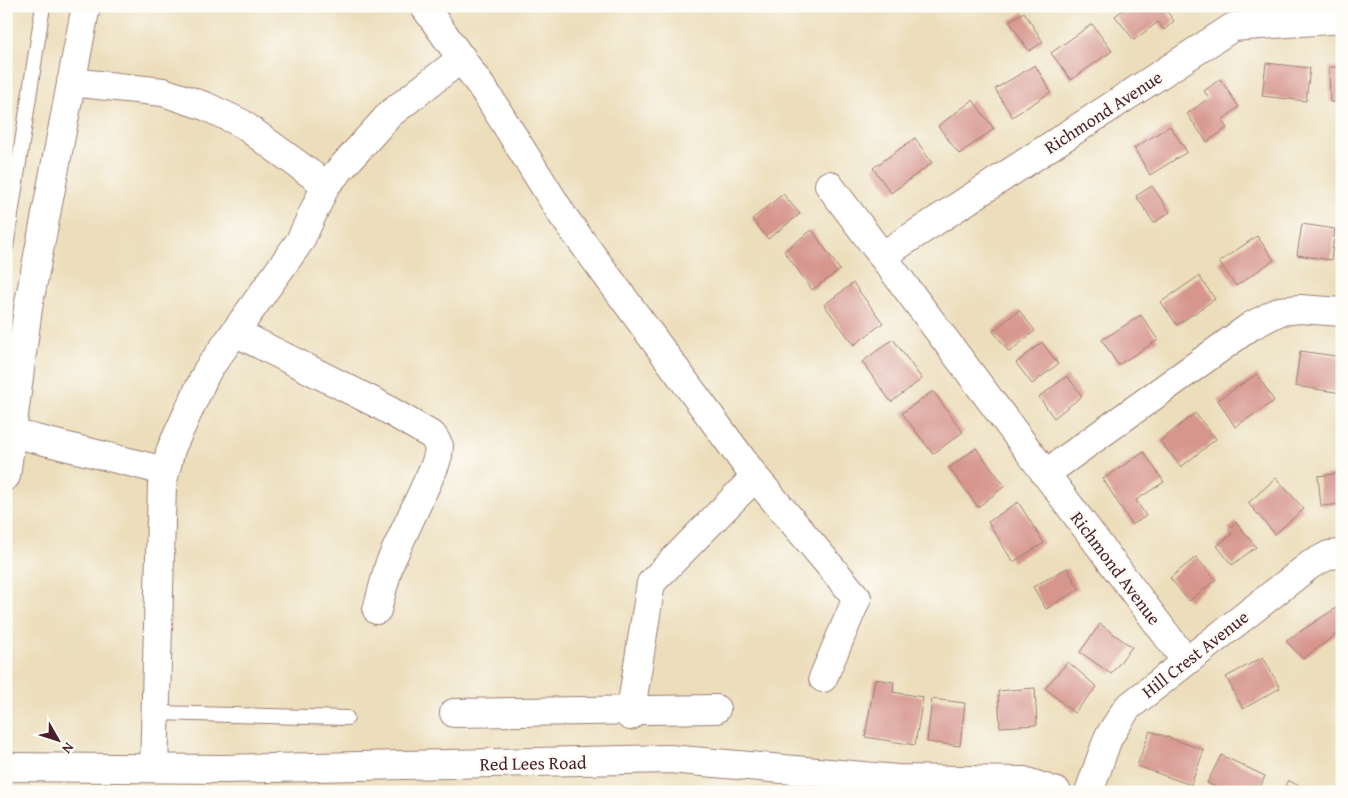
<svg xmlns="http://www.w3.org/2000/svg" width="1348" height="798" font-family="'Gentium Book Plus',serif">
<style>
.building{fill:#d6958d}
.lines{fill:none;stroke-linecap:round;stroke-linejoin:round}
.lane-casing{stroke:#9b7e73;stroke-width:16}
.street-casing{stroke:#9b7e73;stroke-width:30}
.secondary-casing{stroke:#9b7e73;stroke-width:30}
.lane{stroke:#fff;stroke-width:14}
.street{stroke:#fff;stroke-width:28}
.secondary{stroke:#fff;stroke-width:28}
.labels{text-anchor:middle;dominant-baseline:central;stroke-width:5;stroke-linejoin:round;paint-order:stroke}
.street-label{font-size:18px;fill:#4a1f2b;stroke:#fdfcf7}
</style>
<rect width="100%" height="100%" fill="#fdfcf7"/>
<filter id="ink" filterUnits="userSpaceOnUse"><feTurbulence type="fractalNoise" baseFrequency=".02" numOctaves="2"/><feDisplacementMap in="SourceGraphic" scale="10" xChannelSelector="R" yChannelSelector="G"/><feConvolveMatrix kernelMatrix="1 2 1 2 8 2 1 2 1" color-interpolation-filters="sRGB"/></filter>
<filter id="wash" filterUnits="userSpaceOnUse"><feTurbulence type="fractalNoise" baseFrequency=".0096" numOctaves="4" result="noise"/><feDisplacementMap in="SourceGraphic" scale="20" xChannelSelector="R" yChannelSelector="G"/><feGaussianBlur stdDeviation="1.12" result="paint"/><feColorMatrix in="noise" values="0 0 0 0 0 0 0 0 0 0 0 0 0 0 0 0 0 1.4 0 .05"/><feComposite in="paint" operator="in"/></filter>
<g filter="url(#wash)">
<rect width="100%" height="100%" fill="#ecdebb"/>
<g id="blocks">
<!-- building -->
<path class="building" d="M 1128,6 L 1163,6 L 1174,21 L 1164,30 L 1158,22 L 1134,40 L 1115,16 Z
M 1024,12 L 1043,42 L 1029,51 L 1009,21 Z
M 1092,24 L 1112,51 L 1071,80 L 1051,53 Z
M 1266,63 L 1310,68 L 1306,101 L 1262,96 Z
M 1035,65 L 1051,92 L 1012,117 L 995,89 Z
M 1329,67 L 1342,67 L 1342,102 L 1330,102 Z
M 1220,79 L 1239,107 L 1222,120 L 1227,128 L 1207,142 L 1187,114 L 1209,98 L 1204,91 Z
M 973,100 L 994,129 L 959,154 L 938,126 Z
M 1170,126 L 1187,152 L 1150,175 L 1134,148 Z
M 915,138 L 932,163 L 891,193 L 873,168 Z
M 1152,186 L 1170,212 L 1154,223 L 1136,196 Z
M 783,194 L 800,214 L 768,239 L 752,219 Z
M 1302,224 L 1335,229 L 1331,260 L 1297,255 Z
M 812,230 L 840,270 L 812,290 L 784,251 Z
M 1257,236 L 1274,260 L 1236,286 L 1219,262 Z
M 1199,276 L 1215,299 L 1177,325 L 1161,302 Z
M 853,283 L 883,323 L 854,345 L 824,305 Z
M 1019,310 L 1035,331 L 1009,352 L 993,331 Z
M 1141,315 L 1158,340 L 1118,365 L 1102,340 Z
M 893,339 L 922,379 L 891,402 L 862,362 Z
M 1042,342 L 1058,364 L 1032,384 L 1016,363 Z
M 1300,351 L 1342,357 L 1342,393 L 1295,386 Z
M 1257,374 L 1274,401 L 1235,427 L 1218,400 Z
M 1067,376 L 1082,396 L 1054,418 L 1039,397 Z
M 933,391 L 963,432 L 933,454 L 902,413 Z
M 1195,413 L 1216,439 L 1181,467 L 1160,441 Z
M 976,448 L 1005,486 L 978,507 L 949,468 Z
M 1144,452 L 1164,482 L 1136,500 L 1146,516 L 1132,525 L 1103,479 Z
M 1342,473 L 1342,504 L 1321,506 L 1318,476 Z
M 1276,478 L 1304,509 L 1275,534 L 1248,503 Z
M 1018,502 L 1044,543 L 1013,562 L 988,522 Z
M 1236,522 L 1256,547 L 1232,565 L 1217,546 L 1232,534 L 1228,529 Z
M 1196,557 L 1216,580 L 1189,601 L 1170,578 Z
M 1067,568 L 1079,589 L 1046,609 L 1033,587 Z
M 1342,604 L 1342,630 L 1303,659 L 1286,641 Z
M 1100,624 L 1132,647 L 1111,674 L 1080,652 Z
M 1263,657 L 1280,688 L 1243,709 L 1226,677 Z
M 1068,662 L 1097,687 L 1074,713 L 1045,688 Z
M 875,679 L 894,682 L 893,692 L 923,697 L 915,745 L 865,737 Z
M 1035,688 L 1037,725 L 1000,727 L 998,691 Z
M 932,699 L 965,703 L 960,746 L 927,742 Z
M 1150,731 L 1204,750 L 1191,785 L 1137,766 Z
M 1221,755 L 1265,776 L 1258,792 L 1226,792 L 1207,783 Z
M 1288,780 L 1310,792 L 1282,792 Z"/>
</g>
</g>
<g filter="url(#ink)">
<use href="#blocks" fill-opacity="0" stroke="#9b7e73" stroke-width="1"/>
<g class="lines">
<defs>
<path id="lane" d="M 6,247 L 43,6
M 156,713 L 347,718"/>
<path id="street" d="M 424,6 L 488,96 L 563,216 L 755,477 L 857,598 L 823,678
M 71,82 L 163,92 L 205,106 L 241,123 L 326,185
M 829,185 L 1186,661
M 882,256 L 1233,27 L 1342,19
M 235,332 L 378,404 L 433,436 L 439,446 L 438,455 L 435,465 L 389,565 L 377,610
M 12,433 L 165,471
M 1045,474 L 1251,326 L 1280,311 L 1300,309 L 1342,312
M 6,476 L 28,308 L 86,6
M 454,713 L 716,709
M 630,716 L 651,583 L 755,477
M 154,768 L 162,485 L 171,449 L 207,371 L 300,241 L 326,185 L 390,114 L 462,58
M 1089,792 L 1108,738 L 1127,708 L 1310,565 L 1329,555 L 1342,554"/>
<path id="secondary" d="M 6,767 L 223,769 L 669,759 L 897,779 L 1024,781 L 1057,792"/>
</defs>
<!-- lane casing -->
<use href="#lane" class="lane-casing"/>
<!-- street casing -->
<use href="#street" class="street-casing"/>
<!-- secondary casing -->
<use href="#secondary" class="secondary-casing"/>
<!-- lane -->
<use href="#lane" class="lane"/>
<!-- street -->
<use href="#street" class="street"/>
<!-- secondary -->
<use href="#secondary" class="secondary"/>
</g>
</g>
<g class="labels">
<!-- street labels -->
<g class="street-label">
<text transform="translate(1103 112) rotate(-33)">Richmond Avenue</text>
<text transform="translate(1116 568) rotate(53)">Richmond Avenue</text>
<text transform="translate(1195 654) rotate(-38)">Hill Crest Avenue</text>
<text transform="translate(533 763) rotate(-1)">Red Lees Road</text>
</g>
</g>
<!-- margin -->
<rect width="1348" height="798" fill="none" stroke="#fdfcf7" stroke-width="25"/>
<!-- north arrow -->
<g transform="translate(58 740) rotate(129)" stroke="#fdfcf7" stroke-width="4" paint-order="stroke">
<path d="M0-4L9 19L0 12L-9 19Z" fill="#4a1f2b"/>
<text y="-8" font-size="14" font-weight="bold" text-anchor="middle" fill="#4a1f2b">N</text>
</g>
</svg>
